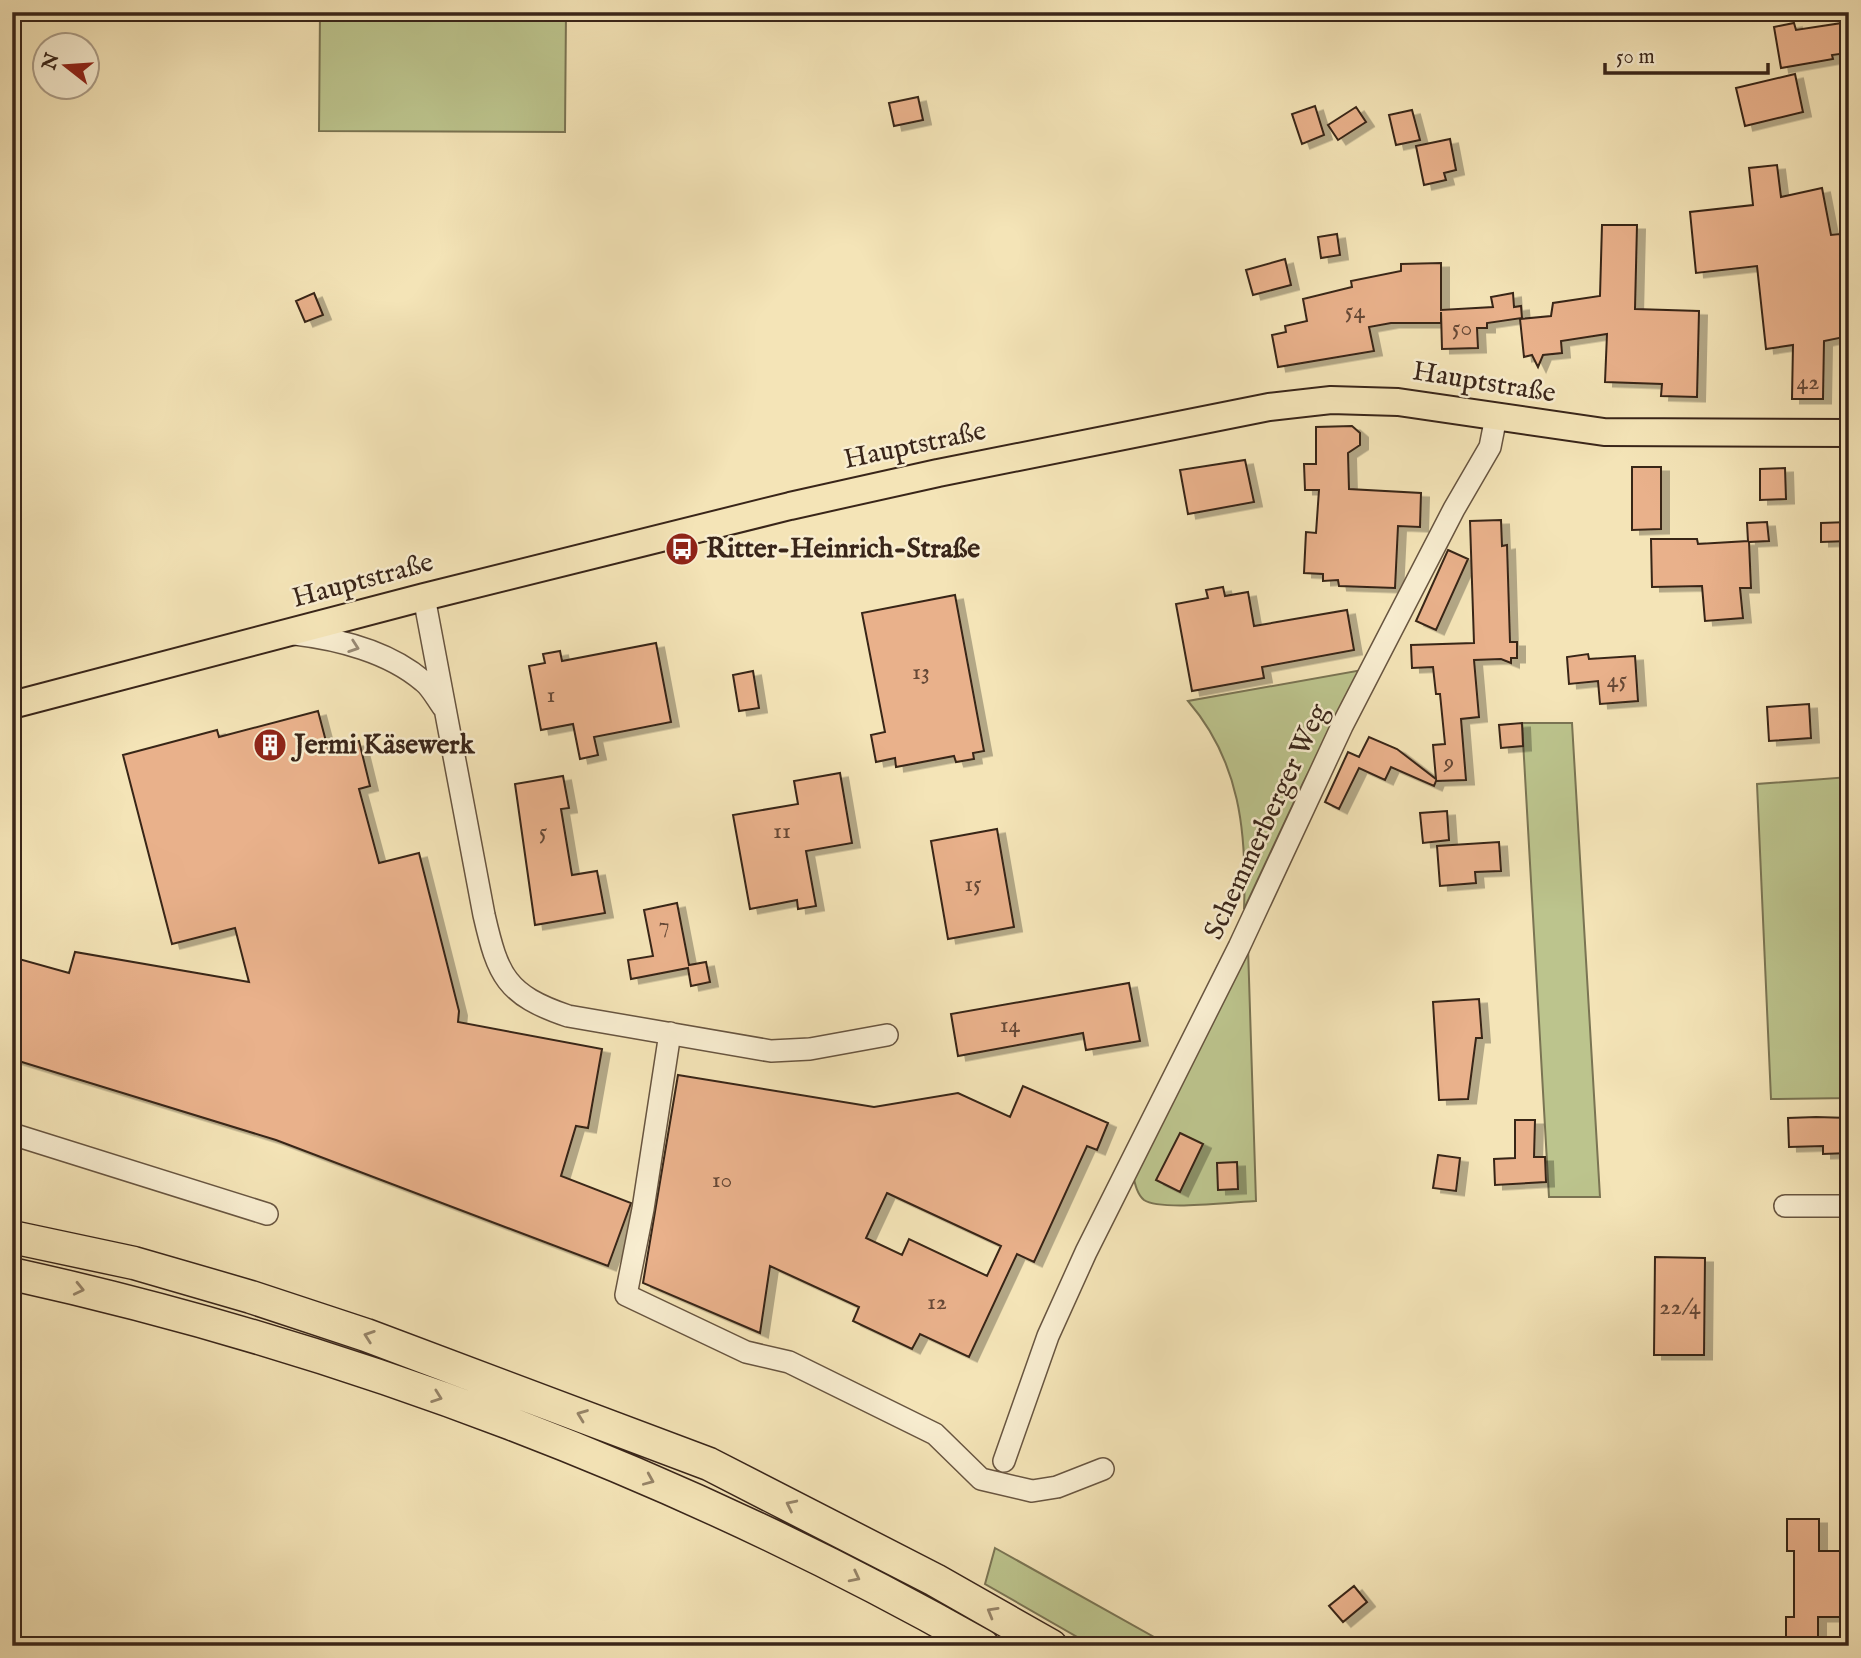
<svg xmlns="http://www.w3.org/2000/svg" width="1861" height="1658" font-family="'IM FELL English',serif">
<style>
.green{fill:#bcc48d;stroke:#7a7453;stroke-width:2}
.building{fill:#e9b18b;stroke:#392519;stroke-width:2;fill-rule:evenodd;filter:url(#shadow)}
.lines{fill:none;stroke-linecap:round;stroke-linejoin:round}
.minor-casing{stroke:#685540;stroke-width:24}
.major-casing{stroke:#392519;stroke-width:30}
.highway-casing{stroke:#392519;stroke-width:35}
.minor{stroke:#f8edd0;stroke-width:21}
.major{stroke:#f4e4b7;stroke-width:26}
.highway{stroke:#f4e4b7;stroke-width:32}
.oneway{stroke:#988974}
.oneway2{stroke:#968468}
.labels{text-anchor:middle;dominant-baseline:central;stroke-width:5;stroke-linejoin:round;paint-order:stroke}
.number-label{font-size:24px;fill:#654836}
.street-label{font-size:28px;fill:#392519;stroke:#f8edd0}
.poi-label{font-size:28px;font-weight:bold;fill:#392519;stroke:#f8edd0;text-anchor:start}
</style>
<defs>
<filter id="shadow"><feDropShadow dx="8" dy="4.5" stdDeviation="0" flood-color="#0004"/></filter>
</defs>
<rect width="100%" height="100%" fill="#f4e4b7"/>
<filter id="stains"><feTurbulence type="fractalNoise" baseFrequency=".00286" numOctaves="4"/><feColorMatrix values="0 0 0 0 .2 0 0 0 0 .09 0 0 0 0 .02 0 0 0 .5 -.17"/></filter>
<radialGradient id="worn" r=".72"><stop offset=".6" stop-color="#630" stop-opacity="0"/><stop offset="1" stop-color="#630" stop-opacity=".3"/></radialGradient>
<!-- green -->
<path class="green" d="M 320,12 L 566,12 L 565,132 L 319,131 Z
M 1362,670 L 1303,783 L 1244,909 C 1247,833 1240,761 1188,701 Z
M 1522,723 L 1572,723 L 1600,1197 L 1549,1197 Z
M 1849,777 L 1849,1098 L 1771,1099 L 1757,784 Z
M 1248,947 L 1256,1201 C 1234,1202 1160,1211 1144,1200 C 1137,1194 1135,1184 1133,1175 Z
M 995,1548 L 1170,1646 L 1093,1646 L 985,1584 Z"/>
<!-- building -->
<path class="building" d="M 1794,23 L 1796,30 L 1842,23 L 1847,53 L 1832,55 L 1833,59 L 1781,68 L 1774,27 Z
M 1795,74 L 1803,112 L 1745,126 L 1736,88 Z
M 918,97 L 923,120 L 894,126 L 889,103 Z
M 1315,106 L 1324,135 L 1302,144 L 1292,114 Z
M 1356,107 L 1366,122 L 1338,140 L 1328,125 Z
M 1412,110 L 1420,140 L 1396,145 L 1389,115 Z
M 1450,139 L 1456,170 L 1444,173 L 1446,180 L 1424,185 L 1416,146 Z
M 1777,165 L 1781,197 L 1822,188 L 1831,235 L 1840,234 L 1849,278 L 1849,336 L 1824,341 L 1823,399 L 1792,399 L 1793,345 L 1766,349 L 1757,266 L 1696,273 L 1690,212 L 1753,205 L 1749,168 Z
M 1602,225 L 1637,225 L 1635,309 L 1699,311 L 1697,397 L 1661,396 L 1662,384 L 1605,382 L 1607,334 L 1561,341 L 1562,353 L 1543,355 L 1538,367 L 1532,355 L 1524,357 L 1520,319 L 1551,316 L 1553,303 L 1600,296 Z
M 1337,234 L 1340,255 L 1321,258 L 1318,237 Z
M 1285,259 L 1291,285 L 1253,295 L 1246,270 Z
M 1441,263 L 1441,310 L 1493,307 L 1491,297 L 1513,293 L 1514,307 L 1521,306 L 1522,318 L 1487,323 L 1487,328 L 1477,328 L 1478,348 L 1442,349 L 1441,312 L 1441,323 L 1391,323 L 1369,327 L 1374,351 L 1278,367 L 1272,335 L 1286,332 L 1285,326 L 1307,321 L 1303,299 L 1352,287 L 1351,281 L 1401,271 L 1401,264 Z
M 314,293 L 323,315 L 305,322 L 296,301 Z
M 1352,426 L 1360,433 L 1360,445 L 1348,453 L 1349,489 L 1421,493 L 1420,527 L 1398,526 L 1395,588 L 1339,586 L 1338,580 L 1323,581 L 1323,574 L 1304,573 L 1306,532 L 1316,533 L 1319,490 L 1305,490 L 1304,464 L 1316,464 L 1316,427 Z
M 1245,460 L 1254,502 L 1188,514 L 1180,470 Z
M 1632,467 L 1661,467 L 1661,529 L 1632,530 Z
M 1785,468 L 1786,499 L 1760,500 L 1760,469 Z
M 1501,520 L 1502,546 L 1507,545 L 1510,642 L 1517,642 L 1517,658 L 1511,658 L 1511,663 L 1501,659 L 1474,660 L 1479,717 L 1461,719 L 1466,780 L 1436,781 L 1434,786 L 1391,767 L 1385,780 L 1359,768 L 1339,809 L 1325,802 L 1348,752 L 1359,757 L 1369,737 L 1397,749 L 1436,779 L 1433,745 L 1445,744 L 1440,694 L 1436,694 L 1433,667 L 1412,668 L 1411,645 L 1474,643 L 1470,521 Z
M 1767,522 L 1769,541 L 1749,542 L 1751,588 L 1740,588 L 1743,618 L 1705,621 L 1702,586 L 1652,587 L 1651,539 L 1697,539 L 1698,544 L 1748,541 L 1747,523 Z
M 1849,522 L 1849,541 L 1821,542 L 1821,523 Z
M 1448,550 L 1468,559 L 1436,630 L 1416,621 Z
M 1223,587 L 1225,596 L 1248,592 L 1254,626 L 1347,610 L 1354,650 L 1262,667 L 1264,678 L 1192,691 L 1176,604 L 1208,598 L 1206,590 Z
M 955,595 L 984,751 L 973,753 L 974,759 L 956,762 L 954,756 L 896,767 L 895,758 L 876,762 L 871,735 L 885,732 L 862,613 Z
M 656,643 L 671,722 L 594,737 L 598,755 L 580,759 L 573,724 L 541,730 L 529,666 L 545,663 L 543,654 L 560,651 L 562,661 Z
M 1588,654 L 1589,659 L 1635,656 L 1638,701 L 1600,704 L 1598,681 L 1569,684 L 1567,657 Z
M 753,671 L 759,708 L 739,711 L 733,675 Z
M 1809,704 L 1811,738 L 1769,741 L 1767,707 Z
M 318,711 L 328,749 L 359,741 L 370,786 L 359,789 L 379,863 L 419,853 L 459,1011 L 458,1022 L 602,1049 L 588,1128 L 576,1126 L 561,1176 L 631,1203 L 608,1266 L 276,1140 L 12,1059 L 12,957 L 69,973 L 75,952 L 249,982 L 235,928 L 172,944 L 123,755 L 217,730 L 219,737 Z
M 1522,723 L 1523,746 L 1501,748 L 1499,725 Z
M 840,773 L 852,843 L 806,851 L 816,906 L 798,909 L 797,900 L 750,909 L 733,815 L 798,804 L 794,781 Z
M 563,776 L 569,808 L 561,809 L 572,875 L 597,871 L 605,913 L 535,925 L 515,784 Z
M 1447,811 L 1449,840 L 1423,843 L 1420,813 Z
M 997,829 L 1014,927 L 948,939 L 931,841 Z
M 1499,842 L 1501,871 L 1475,872 L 1476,883 L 1440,886 L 1437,846 Z
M 677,903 L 689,965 L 706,962 L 710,982 L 691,986 L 688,968 L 631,979 L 628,960 L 653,956 L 644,910 Z
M 1129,983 L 1140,1041 L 1086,1050 L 1083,1033 L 958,1056 L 951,1014 Z
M 1479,999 L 1482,1038 L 1476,1038 L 1468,1099 L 1439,1100 L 1433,1002 Z
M 678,1075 L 874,1107 L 958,1093 L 1010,1117 L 1023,1086 L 1108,1123 L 1097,1150 L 1087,1146 L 1034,1262 L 1017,1254 L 969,1357 L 920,1334 L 912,1349 L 853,1321 L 859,1307 L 770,1266 L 760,1333 L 643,1283 ZM 887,1193 L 1001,1246 L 987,1276 L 909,1239 L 902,1255 L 866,1238 Z
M 1816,1117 L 1849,1118 L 1849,1153 L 1823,1154 L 1823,1146 L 1789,1147 L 1788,1118 Z
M 1515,1120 L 1535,1120 L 1534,1157 L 1545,1157 L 1546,1182 L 1495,1185 L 1494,1159 L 1515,1158 Z
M 1180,1133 L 1203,1144 L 1180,1192 L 1156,1180 Z
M 1438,1155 L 1460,1158 L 1456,1191 L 1433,1188 Z
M 1237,1162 L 1238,1189 L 1218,1190 L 1217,1163 Z
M 1655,1257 L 1705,1258 L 1704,1355 L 1654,1355 Z
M 1787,1519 L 1819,1519 L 1819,1551 L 1843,1551 L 1843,1569 L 1849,1575 L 1849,1595 L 1843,1600 L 1843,1617 L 1818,1617 L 1818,1646 L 1786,1646 L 1786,1617 L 1794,1617 L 1794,1551 L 1787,1551 Z
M 1354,1586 L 1367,1602 L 1343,1622 L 1329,1606 Z"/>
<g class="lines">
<defs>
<path id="minor" d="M 424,597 L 484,915 C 498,976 506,995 568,1016 L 771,1051 L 810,1049 L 887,1035
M 295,634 C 338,639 389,652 423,681 C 431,687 437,699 443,707
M 670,1033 L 643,1209 L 626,1295 L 746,1352 L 789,1362 L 935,1434 L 981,1479 L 1032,1491 L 1057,1487 L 1103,1469
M 12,1134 L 267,1214
M 1785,1206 L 1849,1206
M 1004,1461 L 1048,1336 L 1086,1252 L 1239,947 L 1342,726 L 1454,509 L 1490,447 L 1496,417"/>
<path id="major" d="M 12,705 L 424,597 L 790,506 L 938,473 L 1269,407 L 1331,400 L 1398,402 L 1604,432 L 1849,433"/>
<path id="highway" d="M 12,1237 L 134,1263 L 251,1297 L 366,1335 L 709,1464 L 935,1580 L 1051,1646
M 12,1274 C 351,1349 680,1474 983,1646"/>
</defs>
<!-- minor casing -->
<use href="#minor" class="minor-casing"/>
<!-- major casing -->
<use href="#major" class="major-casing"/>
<!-- highway casing -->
<use href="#highway" class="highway-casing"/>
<!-- minor -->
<use href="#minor" class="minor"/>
<!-- major -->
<use href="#major" class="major"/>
<!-- highway -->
<use href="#highway" class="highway"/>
</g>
<!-- one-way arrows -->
<defs><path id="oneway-chevron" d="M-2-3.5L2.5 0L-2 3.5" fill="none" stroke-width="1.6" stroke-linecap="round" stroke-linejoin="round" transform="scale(1.75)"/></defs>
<use class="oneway" href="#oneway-chevron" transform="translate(354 647) rotate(19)"/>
<g class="oneway2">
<use href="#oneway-chevron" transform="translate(79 1289) rotate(13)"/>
<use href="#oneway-chevron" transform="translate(369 1336) rotate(-161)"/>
<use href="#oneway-chevron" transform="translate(437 1397) rotate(20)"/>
<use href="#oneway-chevron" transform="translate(582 1415) rotate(-159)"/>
<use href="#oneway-chevron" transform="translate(649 1480) rotate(23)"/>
<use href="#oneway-chevron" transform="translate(791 1505) rotate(-154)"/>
<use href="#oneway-chevron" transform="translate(855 1577) rotate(27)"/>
<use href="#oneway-chevron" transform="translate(992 1612) rotate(-150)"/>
</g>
<!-- icons -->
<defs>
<symbol id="bus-disc" viewBox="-11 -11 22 22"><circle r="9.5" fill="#8f2418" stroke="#f8edd0"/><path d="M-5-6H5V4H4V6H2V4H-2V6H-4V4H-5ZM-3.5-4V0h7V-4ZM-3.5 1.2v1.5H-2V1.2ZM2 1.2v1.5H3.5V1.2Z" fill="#fff"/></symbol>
<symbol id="building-disc" viewBox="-11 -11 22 22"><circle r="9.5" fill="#8f2418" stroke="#f8edd0"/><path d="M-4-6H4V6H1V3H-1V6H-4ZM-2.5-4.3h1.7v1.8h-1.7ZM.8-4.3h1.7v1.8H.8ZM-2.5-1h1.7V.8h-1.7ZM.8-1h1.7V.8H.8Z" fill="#fff"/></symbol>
</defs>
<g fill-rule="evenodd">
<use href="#bus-disc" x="663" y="530" width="38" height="38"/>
<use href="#building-disc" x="251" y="726" width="38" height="38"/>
</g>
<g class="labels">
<!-- number labels -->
<g class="number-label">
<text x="1355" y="311">54</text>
<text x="1462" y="328">50</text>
<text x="1808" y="382">42</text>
<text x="921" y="672">13</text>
<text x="1617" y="680">45</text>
<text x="551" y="695">1</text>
<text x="1449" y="762">9</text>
<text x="782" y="831">11</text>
<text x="543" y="832">5</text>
<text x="973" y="884">15</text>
<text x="664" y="925">7</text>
<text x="1010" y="1025">14</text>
<text x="722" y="1180">10</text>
<text x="937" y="1302">12</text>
<text x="1680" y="1307">22/4</text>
</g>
<!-- street labels -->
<g class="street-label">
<text transform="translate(1484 383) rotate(9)">Hauptstraße</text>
<text transform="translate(915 446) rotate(-12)">Hauptstraße</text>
<text transform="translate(363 581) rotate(-15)">Hauptstraße</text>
<text transform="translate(1267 822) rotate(-65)">Schemmerberger Weg</text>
</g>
<!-- poi labels -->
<g class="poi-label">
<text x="706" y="549">Ritter-Heinrich-Straße</text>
<text x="294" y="745">Jermi Käsewerk</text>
</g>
</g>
<!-- margin -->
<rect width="1861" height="1658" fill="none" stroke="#f4e4b7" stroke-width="42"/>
<rect x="14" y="14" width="1833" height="1630" fill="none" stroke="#392519" stroke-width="3.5"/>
<rect x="21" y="21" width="1819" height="1616" fill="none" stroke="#392519" stroke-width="2"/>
<!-- north arrow -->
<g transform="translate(66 66) rotate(287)"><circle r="33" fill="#f8edd0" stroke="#ac9d87" stroke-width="2"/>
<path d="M0-5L12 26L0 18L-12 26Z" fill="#8f2418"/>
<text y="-10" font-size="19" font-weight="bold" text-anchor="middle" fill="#392519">N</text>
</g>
<!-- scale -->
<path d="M1605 63v10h163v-10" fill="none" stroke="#392519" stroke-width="3.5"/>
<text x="1616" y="63" font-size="21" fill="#392519" stroke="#f8edd0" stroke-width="5" paint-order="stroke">50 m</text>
<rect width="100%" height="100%" filter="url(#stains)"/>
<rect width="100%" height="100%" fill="url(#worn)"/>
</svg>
